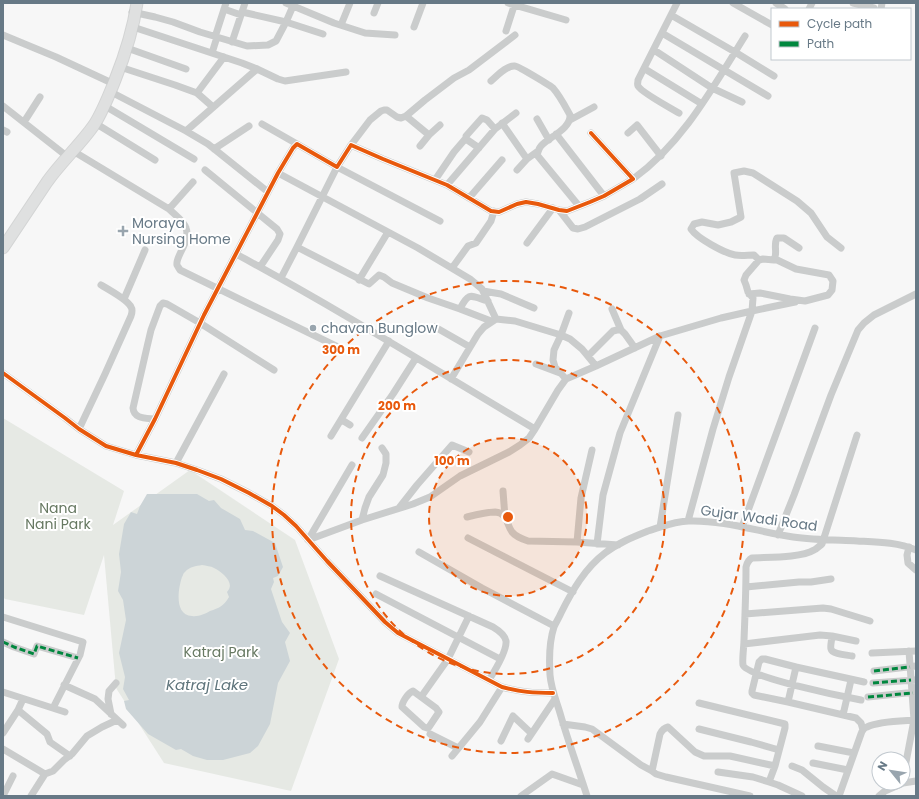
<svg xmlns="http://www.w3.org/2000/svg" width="919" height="799" font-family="Poppins,sans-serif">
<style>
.green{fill:#e6e9e4}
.water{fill:#ccd4d7;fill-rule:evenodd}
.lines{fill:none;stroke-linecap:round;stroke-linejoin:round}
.highway-casing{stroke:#d3d4d4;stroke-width:13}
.minor{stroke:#cacccc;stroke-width:7}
.highway{stroke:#dfe0e0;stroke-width:11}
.quiet{stroke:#00873e;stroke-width:3;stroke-dasharray:6 3;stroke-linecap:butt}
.cycleway-casing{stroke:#fff;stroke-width:6}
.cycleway{stroke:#e8590c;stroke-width:4}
.ring{fill:none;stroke:#e8590c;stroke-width:2;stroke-dasharray:7 5}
.poi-dot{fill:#99a5ae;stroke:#fff;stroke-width:1.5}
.labels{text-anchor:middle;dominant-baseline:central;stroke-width:4;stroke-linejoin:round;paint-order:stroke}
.poi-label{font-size:14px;fill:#677986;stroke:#fff;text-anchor:start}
.park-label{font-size:14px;fill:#677962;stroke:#fff}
.street-label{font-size:14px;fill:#677986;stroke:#fff}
.water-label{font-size:15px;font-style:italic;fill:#5e747b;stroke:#fff}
.centre{fill:#e8590c;stroke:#fff;stroke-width:2}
.ring-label{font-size:12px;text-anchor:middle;font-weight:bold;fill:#e8590c;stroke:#fff;stroke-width:4;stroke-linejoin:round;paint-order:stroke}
</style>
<rect width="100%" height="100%" fill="#f7f7f7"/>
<!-- green -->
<path class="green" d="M 3,418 L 124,491 L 113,525 L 190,470 L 295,540 L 339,659 L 291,791 L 164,763 L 116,688 L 104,555 L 84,615 L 5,599 L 3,597 Z"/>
<!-- water -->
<path class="water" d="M 147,494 L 197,494 L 209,501 L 214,500 L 221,508 L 240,519 L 245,530 L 253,531 L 275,543 L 283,567 L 278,576 L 273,578 L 274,582 L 271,589 L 282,622 L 290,633 L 285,642 L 290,661 L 278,683 L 270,724 L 258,746 L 250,753 L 223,760 L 207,760 L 193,756 L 181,749 L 176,750 L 148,734 L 126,709 L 124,701 L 129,700 L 123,689 L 125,677 L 119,653 L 126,620 L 123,600 L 118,591 L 121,572 L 119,554 L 124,524 L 131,512 L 137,514 L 140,506 ZM 202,565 C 206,566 211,566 214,568 C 222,572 236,583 227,592 L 229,597 C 224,606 219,608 210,611 C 205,614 198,617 192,616 C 174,615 178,589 182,577 C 183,576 183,573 185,572 C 189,567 196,566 202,565 Z"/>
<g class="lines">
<defs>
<path id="highway" d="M 3,248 L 47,182 C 61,162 80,145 94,125 C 103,111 109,95 115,80 C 125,55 133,30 137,3"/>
</defs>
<!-- highway casing -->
<use href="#highway" class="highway-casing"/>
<!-- minor -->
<path class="minor" d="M 286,3 L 334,23 L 365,33 L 395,35
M 508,3 L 566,20
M 677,3 L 638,80 C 638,83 637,84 638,86 C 641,92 672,109 679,113
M 733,3 L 772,25
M 776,3 L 785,9
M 853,3 L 874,8 L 874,9
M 224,9 L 241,15
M 809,9 L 812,3
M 881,9 L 882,3
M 132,12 L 155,17 L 173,22 L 200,32 L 247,46 L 268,45 L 276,41 L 286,22 L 293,6
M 242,12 L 286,22 L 323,34
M 374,13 L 378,3
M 671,15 L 735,52 L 774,76
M 341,25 L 350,3
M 133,27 L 242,63 L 257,69 L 278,79 L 285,81 L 346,72
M 414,27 L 423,3
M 506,31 L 515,3
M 662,33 L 768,96
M 3,35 L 56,57 L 114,84
M 215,37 L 226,3
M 232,42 L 245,3
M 127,48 L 186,69
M 654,50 L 712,88 L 742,102
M 212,53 L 217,37
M 120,67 L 175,85 L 197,93 L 224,57
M 645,69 L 702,104
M 491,81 C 497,76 507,65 515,66 C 518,66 551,86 553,88 C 560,96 565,106 570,115 C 571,129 549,137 541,146 C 539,148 538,152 537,155 L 579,206
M 111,92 L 186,131 L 208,144 L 268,192
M 197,93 L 213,107
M 3,106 L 64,154
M 105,106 L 194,159
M 406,116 L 429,135
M 537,119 L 549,140
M 570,120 L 594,107
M 24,122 L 40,97
M 95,123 L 155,160
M 502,123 L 527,159
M 262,124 L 297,144
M 3,130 L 7,132
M 186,131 L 257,69
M 628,133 L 637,125 L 661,156
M 556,134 L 604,196
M 351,145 L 370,120 L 381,111 L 384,110 L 387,110 L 397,117 L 401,118 L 406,116 L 425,100 L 454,78 L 469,70 L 515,35
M 420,146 L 429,135 L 440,125
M 479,148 L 466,139 L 466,136 L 482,118 L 487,120 L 495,129
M 214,149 L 249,126
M 73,151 L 169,209 L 193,182
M 205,170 L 277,229 L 280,234 L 278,240 L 260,267
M 517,170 L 527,159 L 538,151
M 278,173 L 418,248 L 470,279 L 482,289 L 496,319
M 633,179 C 683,143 713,87 745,36
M 435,180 L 454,152 L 466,138
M 447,185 L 495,129 L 516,113
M 469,198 L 502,160
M 169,209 C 175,215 184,221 186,228 C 191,242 175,256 177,265 C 178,267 179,268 180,270 L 340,348
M 559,210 L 573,228 L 578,229 L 585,227 L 640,199 L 662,184
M 527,243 L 553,208
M 297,247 L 337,167 L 440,221
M 236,254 C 338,309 436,370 535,429 L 558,390 L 566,379 L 573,376 L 596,366 L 660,336 L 721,318 L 752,311 L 795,302
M 759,260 L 754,255 C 748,255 741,256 735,255 C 724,253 697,238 691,229 L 694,224 L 702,222 L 718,225 L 731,222 L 741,217 L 734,173 L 744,171 L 753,173 L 797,201 L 811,213 L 827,237 L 841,248
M 452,268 L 468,246 L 476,243 L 491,221 L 494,211
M 281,278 L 297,247 L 369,284 L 379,275 L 384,277 L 392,283 L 428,298 L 460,309 C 469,291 471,296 488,301
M 359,280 L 388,232
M 483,291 L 501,294 L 534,308
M 749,294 L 760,293 L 790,299 L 805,301 L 828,295 L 832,290 L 833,281 L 829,275 L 796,269 L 775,259
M 124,299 L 145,250
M 460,309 L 491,321
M 612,309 L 621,330
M 435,327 L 470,347
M 588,356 L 613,331 L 617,330 L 621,330 L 625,334 L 635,348
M 536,364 L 560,373
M 3,373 L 65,418 L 79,429 L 106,446 L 136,455 L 176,463 L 197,470 L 221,479 L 249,493 L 272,506 L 284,515 L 296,526 L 327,561 L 385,622 L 398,633 L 502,687 C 521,692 533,693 553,693
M 451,379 L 478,334 L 484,327 L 496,319 L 515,321 L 561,335 L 570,339 L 582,349 L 596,366
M 566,379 L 555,367 L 553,360 L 554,350 L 561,335 L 569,313
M 155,419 C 145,418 134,419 133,408 L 147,347 L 151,330 L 160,306 L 163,303 L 167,304 L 200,323 L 274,370
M 342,420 L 350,425
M 79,429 L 105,374 L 131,316 C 132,313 133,310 131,307 C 128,300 108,289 101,285
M 857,435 L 822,544 C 819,546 817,549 814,550 C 801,558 767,557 752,558 C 748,560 747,563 746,567 C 746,592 745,616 744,640 C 744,646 742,660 743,665 C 746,677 845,697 861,700
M 331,436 L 389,341
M 362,438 L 393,394 L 416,358
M 136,455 L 155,419 L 204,315 L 278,173 L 293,148 L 297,144 L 337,167 L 351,145 L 383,159 L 447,185 L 491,211 L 499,212 L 517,204 L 526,202 L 538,204 L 559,210 L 567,211 L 590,202 L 604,196 L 633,179 L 591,133
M 176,463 L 224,374
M 503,491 L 505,517
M 399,508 L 417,485 L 452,445 L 469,452
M 467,517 C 475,515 487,512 495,512 C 508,513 506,524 512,532 C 516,537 522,539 528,541 L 577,542 L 618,545
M 362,520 L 413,504 L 430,497 L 460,476 L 509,452 L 520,445 L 529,438 L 535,429
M 688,521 L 713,429 L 729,377 L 752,311 L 753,298 L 748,292 L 746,285 L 744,280 L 746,275 L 759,260 L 763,259 L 774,260 C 778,253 773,245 777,238 L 784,238 L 799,248
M 660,527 L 678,415
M 742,527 L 815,328
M 778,535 L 794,495 L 831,395 L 858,330 L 864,323 L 874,315 L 916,294
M 468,538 L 573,592
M 308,540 L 362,520 L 365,508 L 369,497 L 383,475 L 386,463 L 386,454 L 382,448
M 308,540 L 352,465
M 577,542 L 581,498 L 592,450
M 597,544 L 603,495 L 620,433 L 660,336
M 909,547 L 907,555 L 908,563 L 916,570
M 419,552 L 482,588 L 554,626
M 380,576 L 493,627 C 498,630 505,635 506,641 C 507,650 494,672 489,680
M 746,587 L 799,582 L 811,582 L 831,579
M 376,594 L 500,659
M 745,614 L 823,608 L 831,609 L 870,621
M 3,617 L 83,642 L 80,655 L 53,708
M 832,636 C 832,639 830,646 831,649 C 832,654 847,655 852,656
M 3,642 L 14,647 L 34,654 L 37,646 L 78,658
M 744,644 L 820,635 L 832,636 L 856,641
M 872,653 L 916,651
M 874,671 L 916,666
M 873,683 L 915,680
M 64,685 L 95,699 L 123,725
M 413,691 L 436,708 L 439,712 L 429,727 L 427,728 L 424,727 L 402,707 C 402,702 408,693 413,691 Z
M 3,692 L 65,712
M 421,697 L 448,659 L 469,616
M 868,697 L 916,692
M 788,702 L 754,695 L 752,693 L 752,691 L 759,662 L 762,659 L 765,659 L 796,667
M 18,710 L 47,734 L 50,742 L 70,756
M 111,714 L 108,699 L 109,691 L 116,683
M 843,715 L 851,680
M 563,724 L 585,727 L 592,729 L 641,765 L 652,771 L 660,734 C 662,730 664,728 668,727 L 695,752 L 704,756 L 730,756 L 775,766 L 785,728 L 785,724 L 699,703
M 699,729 L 751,742 L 779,750
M 863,730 L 861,723 L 856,718 L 788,702 L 796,667 L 864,682
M 3,733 L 18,710 L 23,699
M 430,734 L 458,748
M 528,739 L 555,699
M 501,741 L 513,716 L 531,733
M 818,746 L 854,753
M 3,749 L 45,774
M 452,756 L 480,722 L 502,687
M 813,763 L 848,770
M 775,766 L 769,782 L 778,785 L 802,796
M 792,766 L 802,770 L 823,787 L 836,796
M 652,771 L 656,774 L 666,777 L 750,796
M 718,772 L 753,777 L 769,782
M 903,778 L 914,720 L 909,651
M 903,783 L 916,781
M 3,796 L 13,776
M 31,796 L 45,774 L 53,771 L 64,760 L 72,754 L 87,736 L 102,727 L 117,720
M 521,796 L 552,774 L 583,785
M 587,796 C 578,768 568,741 560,713 C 556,700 551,688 550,675 C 549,659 549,642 554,627 C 556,622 559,618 561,613 C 572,591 585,568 605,553 C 618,543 633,537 648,531 C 661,527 675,521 689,521 C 725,520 759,532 793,537 C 814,540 836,540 857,541 C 877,542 897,542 916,550
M 839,796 L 861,734 C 862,731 864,728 867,727 C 879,721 903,721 916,720
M 879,796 L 885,791 L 903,783"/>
<!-- highway -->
<use href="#highway" class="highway"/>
<!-- quiet -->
<path class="quiet" d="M 3,642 L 14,647 L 34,654 L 37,646 L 78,658
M 874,671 L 910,667
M 873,683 L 911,680
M 868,697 L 913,693"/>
<defs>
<path id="cycleway" d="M 3,373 L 65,418 L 79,429 L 106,446 L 136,455 L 176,463 L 197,470 L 221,479 L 249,493 L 272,506 L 284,515 L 296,526 L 327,561 L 385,622 L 398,633 L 502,687 C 521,692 533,693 553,693
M 136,455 L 155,419 L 204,315 L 278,173 L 293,148 L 297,144 L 337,167 L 351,145 L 383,159 L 447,185 L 491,211 L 499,212 L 517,204 L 526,202 L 538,204 L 559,210 L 567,211 L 590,202 L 604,196 L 633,179 L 591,133"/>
</defs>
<!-- cycleway casing -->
<use href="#cycleway" class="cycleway-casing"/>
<!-- cycleway -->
<use href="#cycleway" class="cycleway"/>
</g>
<!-- distance rings -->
<circle cx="508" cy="517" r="79" fill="#e8590c" fill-opacity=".12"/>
<g class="ring">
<circle cx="508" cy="517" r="79"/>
<circle cx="508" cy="517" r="157"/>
<circle cx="508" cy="517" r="236"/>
</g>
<!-- markers -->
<g class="poi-dot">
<path d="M121 225h4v4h4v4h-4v4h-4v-4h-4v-4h4z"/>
<circle cx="313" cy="328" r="4"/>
</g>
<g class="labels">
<!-- poi labels -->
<g class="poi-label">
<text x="132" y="223">Moraya<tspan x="132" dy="16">Nursing Home</tspan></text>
<text x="321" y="328">chavan Bunglow</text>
</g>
<!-- park labels -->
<g class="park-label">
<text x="58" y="508">Nana<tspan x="58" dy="16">Nani Park</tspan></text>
<text x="221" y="652">Katraj Park</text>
</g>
<!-- street labels -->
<g class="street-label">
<text transform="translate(759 518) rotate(8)">Gujar Wadi Road</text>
</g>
<!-- water labels -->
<g class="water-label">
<text x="207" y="684">Katraj Lake</text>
</g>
</g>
<circle cx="508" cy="517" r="6" class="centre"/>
<g class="ring-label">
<text x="341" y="354">300 m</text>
<text x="397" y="410">200 m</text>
<text x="452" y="465">100 m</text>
</g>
<!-- border -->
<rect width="919" height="799" fill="none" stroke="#677986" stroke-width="8"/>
<!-- legend -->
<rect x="771" y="8" width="140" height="52" fill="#ffffff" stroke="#c2c9cf"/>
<rect x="779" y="21" width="20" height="6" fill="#e8590c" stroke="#c2c9cf"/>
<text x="807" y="28" font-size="12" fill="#677986">Cycle path</text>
<rect x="779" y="41" width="20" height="6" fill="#00873e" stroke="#c2c9cf"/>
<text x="807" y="48" font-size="12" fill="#677986">Path</text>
<!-- north arrow -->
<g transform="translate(891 771) rotate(300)"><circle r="19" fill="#ffffff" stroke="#c2c9cf"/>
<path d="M0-3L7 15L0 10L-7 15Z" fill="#99a5ae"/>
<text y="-6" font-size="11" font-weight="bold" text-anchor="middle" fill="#677986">N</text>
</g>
</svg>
